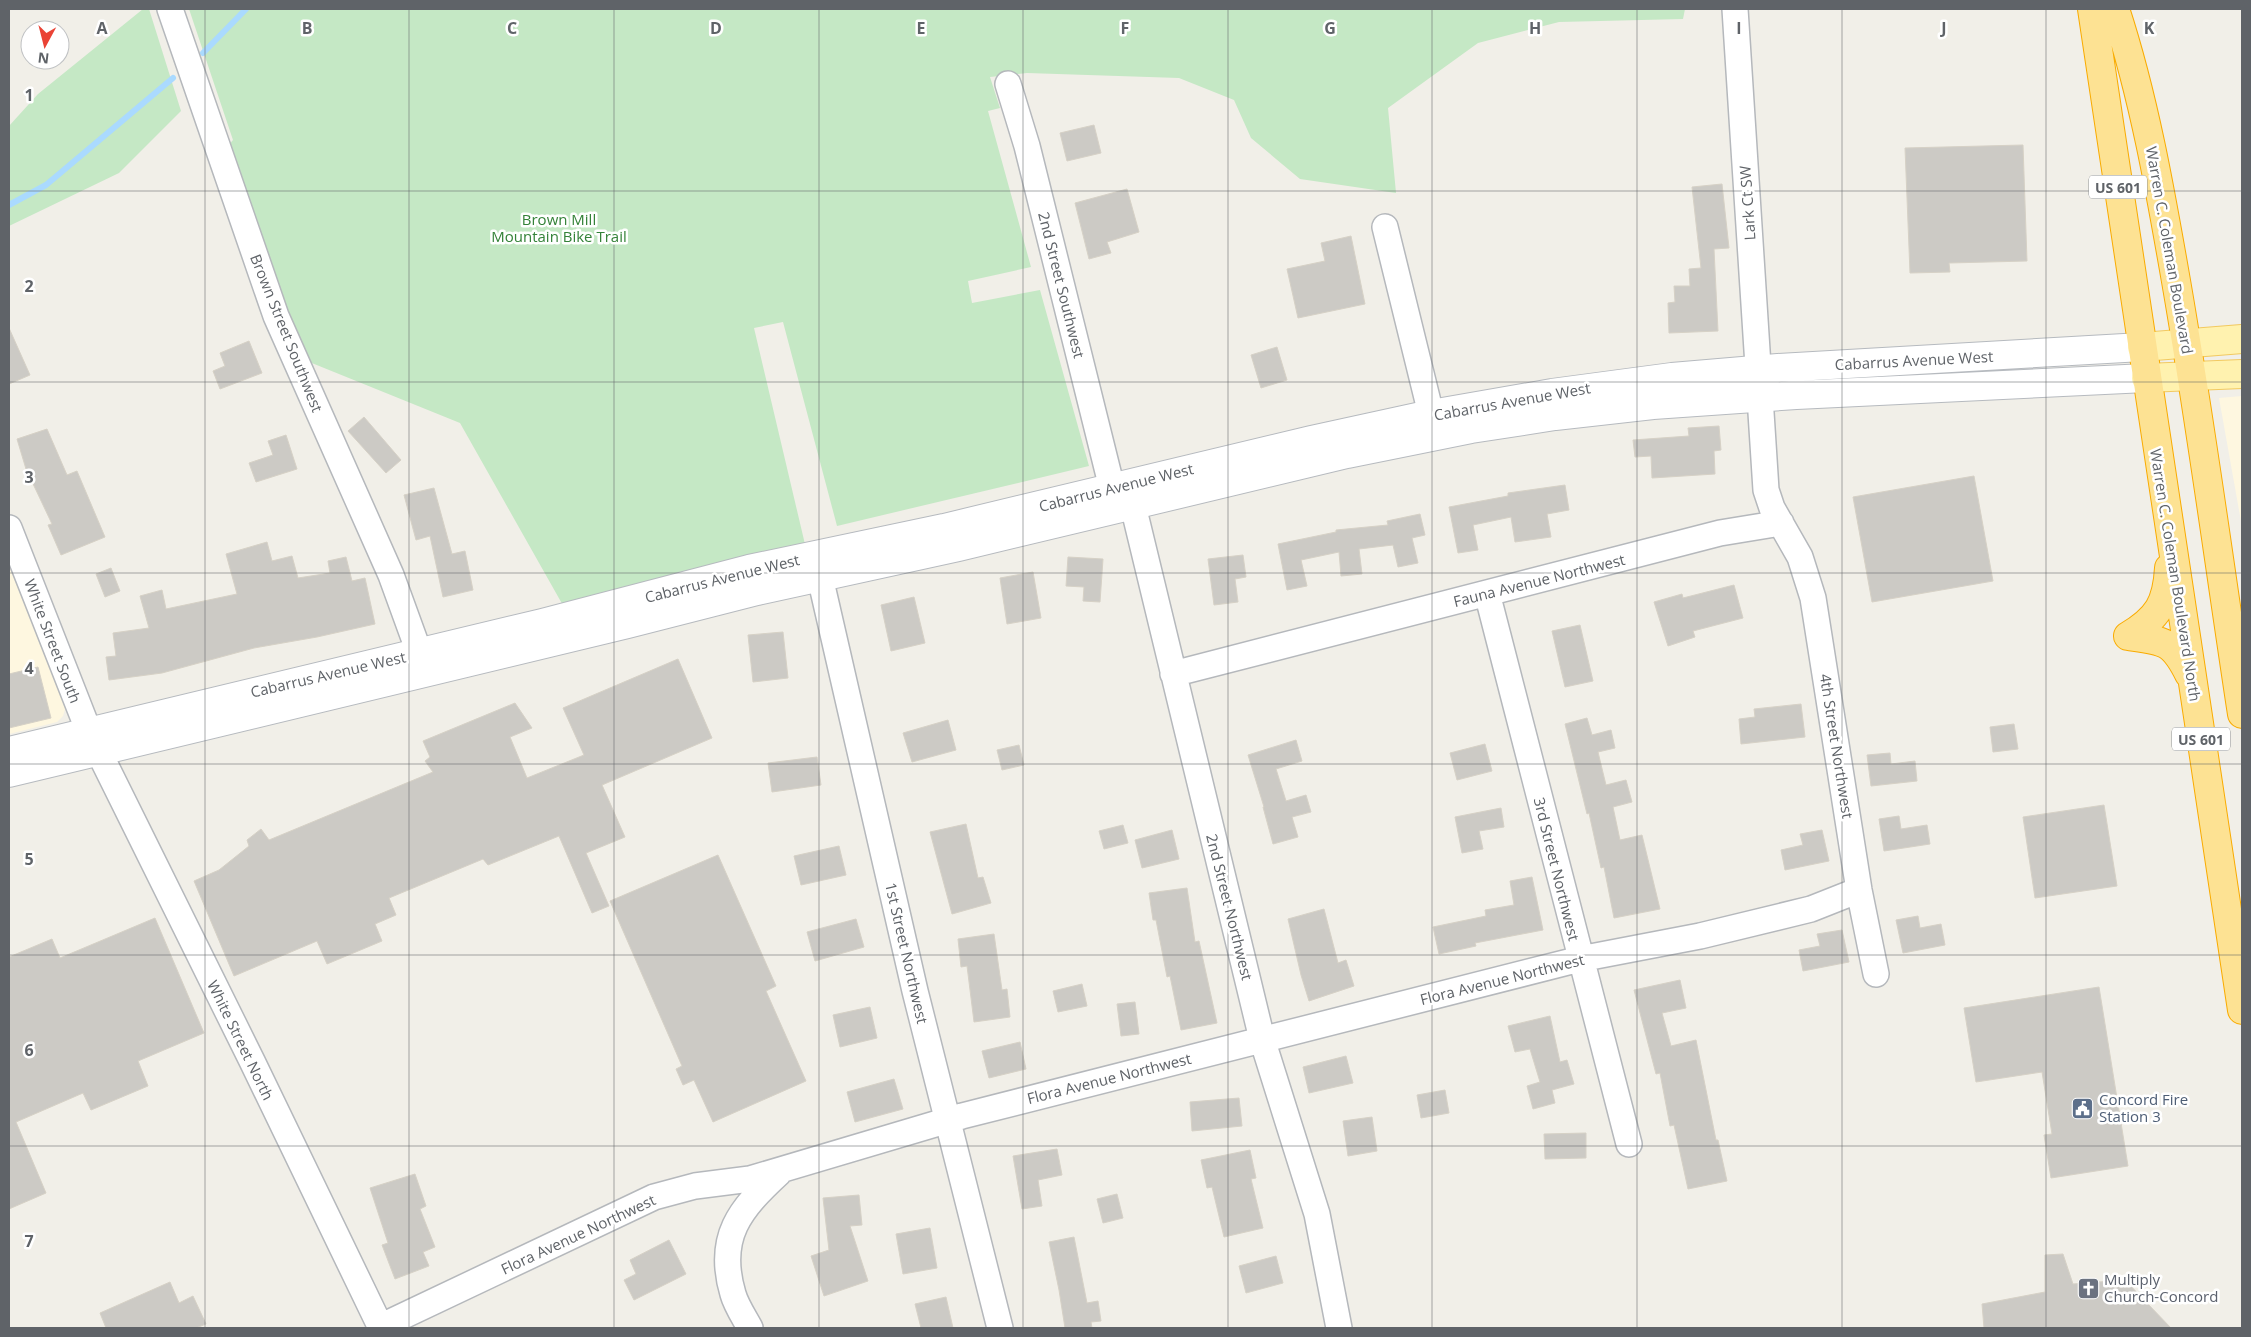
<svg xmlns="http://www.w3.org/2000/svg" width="2251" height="1337" font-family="'Open Sans',sans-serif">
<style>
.commercial{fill:#fef7e0}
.green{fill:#c5e8c5}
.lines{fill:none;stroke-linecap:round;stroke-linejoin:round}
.stream{stroke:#aadaff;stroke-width:6}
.building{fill:#cccac5;stroke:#d6d1c6}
.street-casing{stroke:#b5b8bc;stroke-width:28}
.secondary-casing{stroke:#b6babf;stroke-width:30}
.primary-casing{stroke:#f2c960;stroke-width:30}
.highway-casing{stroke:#f9ab00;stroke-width:30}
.street{stroke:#fff;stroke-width:25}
.secondary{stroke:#fff;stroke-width:28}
.primary{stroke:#fff2af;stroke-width:28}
.highway{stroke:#fde293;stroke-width:28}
.grid{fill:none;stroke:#5f6368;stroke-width:1;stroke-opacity:0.55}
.labels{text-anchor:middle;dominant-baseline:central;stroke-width:5;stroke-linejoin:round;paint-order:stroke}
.shield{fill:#fff;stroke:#8f9295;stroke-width:1}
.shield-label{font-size:14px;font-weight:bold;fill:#5f6368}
.street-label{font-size:15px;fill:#5f6368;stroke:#fff}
.park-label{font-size:15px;fill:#348238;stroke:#fff}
.service-label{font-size:15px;fill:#4e5e75;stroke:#fff;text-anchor:start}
.worship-label{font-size:15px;fill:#5b616d;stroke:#fff;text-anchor:start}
.grid-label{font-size:16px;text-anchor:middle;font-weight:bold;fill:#5f6368;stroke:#fff;stroke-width:5;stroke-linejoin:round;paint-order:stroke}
</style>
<rect width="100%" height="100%" fill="#f1efe8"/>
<!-- commercial -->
<path class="commercial" d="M 2242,396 L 2242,527 L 2219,398 Z
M 9,566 L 66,706 L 63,716 L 57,722 L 9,734 Z"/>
<!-- green -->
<path class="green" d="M 143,9 L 149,9 L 181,111 L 119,173 L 9,226 L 9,126 L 38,94 Z
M 189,9 L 1685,9 L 1683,19 L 1559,22 L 1478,43 L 1388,108 L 1396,193 L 1300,179 L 1251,138 L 1234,100 L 1179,78 L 1027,73 L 990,77 L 1000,108 L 988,111 L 1031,267 L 968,281 L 972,303 L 1040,290 L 1089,466 L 837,526 L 783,322 L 754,328 L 808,557 L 569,616 L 460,423 L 292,355 L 220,155 L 233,140 Z"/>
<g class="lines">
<!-- stream -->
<path class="stream" d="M 203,53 L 246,9
M 9,205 L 46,185 L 173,78"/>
</g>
<!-- building -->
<path class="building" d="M 1094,125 L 1101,153 L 1067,161 L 1060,133 Z
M 2023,145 L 2027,261 L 1949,263 L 1950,272 L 1910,273 L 1905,148 Z
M 1722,184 L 1729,248 L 1714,249 L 1718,331 L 1669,333 L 1668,303 L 1675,302 L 1674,286 L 1690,286 L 1689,269 L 1701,268 L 1692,187 Z
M 1127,189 L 1139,232 L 1107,242 L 1111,253 L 1089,259 L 1075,203 Z
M 1351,236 L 1365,304 L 1298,318 L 1287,269 L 1325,261 L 1321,243 Z
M 9,328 L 30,375 L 9,384 Z
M 249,341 L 262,373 L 220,389 L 213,371 L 225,366 L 220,353 Z
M 1277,347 L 1287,380 L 1261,388 L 1251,355 Z
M 364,417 L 401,460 L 386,473 L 348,431 Z
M 1719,426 L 1721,450 L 1714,451 L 1715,474 L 1652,478 L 1651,456 L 1635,457 L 1633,440 L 1689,436 L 1688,428 Z
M 47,429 L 67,475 L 77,471 L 105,537 L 61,555 L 48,525 L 52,524 L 26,469 L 17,439 Z
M 286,435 L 297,469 L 256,482 L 249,463 L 273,455 L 268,441 Z
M 1974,476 L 1993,581 L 1872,602 L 1853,497 Z
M 1565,485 L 1569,510 L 1547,514 L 1551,537 L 1515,542 L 1511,517 L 1473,525 L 1478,550 L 1458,553 L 1449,507 L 1508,496 L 1508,493 Z
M 434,488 L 452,554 L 465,551 L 473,590 L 443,597 L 430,536 L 416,540 L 404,495 Z
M 1420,514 L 1425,535 L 1412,538 L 1418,563 L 1398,567 L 1393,545 L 1359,549 L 1362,574 L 1341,576 L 1339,552 L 1301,560 L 1307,586 L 1287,590 L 1278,544 L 1336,532 L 1336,530 L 1388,525 L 1387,521 Z
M 267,542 L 272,561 L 292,556 L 298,578 L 330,573 L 328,561 L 346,557 L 352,581 L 365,578 L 375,624 L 317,637 L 254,648 L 162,673 L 109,680 L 106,657 L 116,656 L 113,633 L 149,628 L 140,596 L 162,590 L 166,609 L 237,594 L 226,554 Z
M 1243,555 L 1246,577 L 1235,579 L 1238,602 L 1214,605 L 1208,559 Z
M 1068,557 L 1103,559 L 1100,602 L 1083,601 L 1084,587 L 1066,586 Z
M 111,568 L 120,591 L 105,597 L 96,574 Z
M 1033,572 L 1041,618 L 1007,624 L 1000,578 Z
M 1734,585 L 1743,618 L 1693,631 L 1695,637 L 1668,646 L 1654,602 L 1682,594 L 1683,598 Z
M 914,597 L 925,643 L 891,651 L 881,605 Z
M 1580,625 L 1593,681 L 1565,687 L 1552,631 Z
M 783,632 L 788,678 L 753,682 L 748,635 Z
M 678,659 L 712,738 L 602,785 L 625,837 L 586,853 L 609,906 L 592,913 L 559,836 L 488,865 L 483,859 L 389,898 L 396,915 L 375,924 L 382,941 L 327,964 L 317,941 L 234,976 L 194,881 L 219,870 L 249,846 L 247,840 L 261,829 L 269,840 L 433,772 L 425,761 L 430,757 L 423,741 L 515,703 L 532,728 L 510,737 L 527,778 L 584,755 L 563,708 Z
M 38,667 L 51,718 L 9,728 L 9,674 Z
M 1801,704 L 1805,737 L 1741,744 L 1739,719 L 1755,717 L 1754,709 Z
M 1587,718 L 1592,735 L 1611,730 L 1615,748 L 1598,752 L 1606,785 L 1626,780 L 1632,802 L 1613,807 L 1620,840 L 1642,835 L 1660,909 L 1614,918 L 1604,867 L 1601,868 L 1589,813 L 1587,814 L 1565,724 Z
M 948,720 L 956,750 L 912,762 L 903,733 Z
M 2014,724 L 2018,749 L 1993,752 L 1990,727 Z
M 1296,740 L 1302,761 L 1276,769 L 1286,801 L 1306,795 L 1311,812 L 1292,817 L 1298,837 L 1273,844 L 1263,807 L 1264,807 L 1248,755 Z
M 1485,744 L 1492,771 L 1457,780 L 1450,753 Z
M 1019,745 L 1024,765 L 1002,770 L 997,750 Z
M 1890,753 L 1891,764 L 1915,761 L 1917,781 L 1871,786 L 1867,755 Z
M 817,757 L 821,785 L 772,792 L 768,763 Z
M 2104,805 L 2117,886 L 2035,898 L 2023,817 Z
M 1501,808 L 1504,827 L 1479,831 L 1483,849 L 1462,853 L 1455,817 Z
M 1899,816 L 1901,829 L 1927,825 L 1930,844 L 1884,851 L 1879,819 Z
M 966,824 L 978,878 L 983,877 L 991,903 L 952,914 L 930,832 Z
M 1123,825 L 1128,843 L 1104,849 L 1099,831 Z
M 1172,830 L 1179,859 L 1142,868 L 1135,840 Z
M 1822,830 L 1829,861 L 1785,870 L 1781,850 L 1803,845 L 1800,834 Z
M 839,846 L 846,875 L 801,885 L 794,856 Z
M 718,855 L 776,986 L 766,991 L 806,1081 L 713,1122 L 694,1080 L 683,1085 L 676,1069 L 682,1066 L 610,901 Z
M 1532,877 L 1543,930 L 1475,943 L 1476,946 L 1439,954 L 1433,927 L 1486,916 L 1485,910 L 1514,905 L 1510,881 Z
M 1187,888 L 1195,942 L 1199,941 L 1217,1023 L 1181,1030 L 1170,976 L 1167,977 L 1156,920 L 1153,920 L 1149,893 Z
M 1324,909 L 1338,963 L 1346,960 L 1354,986 L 1309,1001 L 1301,975 L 1288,919 Z
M 1918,916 L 1920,928 L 1941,924 L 1945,945 L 1903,953 L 1896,920 Z
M 155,918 L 204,1033 L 138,1061 L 148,1086 L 91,1110 L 83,1093 L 16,1122 L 46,1193 L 9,1209 L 9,957 L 52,939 L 60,958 Z
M 856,919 L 864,947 L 815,961 L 807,932 Z
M 1842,930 L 1849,962 L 1803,971 L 1799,950 L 1820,946 L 1817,934 Z
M 994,934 L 1002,990 L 1007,989 L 1010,1017 L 974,1022 L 967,966 L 961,967 L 958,939 Z
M 1680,980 L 1686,1008 L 1662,1013 L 1671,1046 L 1696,1040 L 1716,1140 L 1718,1140 L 1727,1181 L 1688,1189 L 1674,1125 L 1670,1126 L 1660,1073 L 1656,1074 L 1634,990 Z
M 1082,984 L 1087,1006 L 1058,1012 L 1053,991 Z
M 2099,987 L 2128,1166 L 2051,1178 L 2044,1135 L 2052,1134 L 2042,1072 L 1976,1082 L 1964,1008 Z
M 1135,1002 L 1139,1034 L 1121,1036 L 1117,1004 Z
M 870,1007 L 877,1038 L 840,1047 L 833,1015 Z
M 1550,1016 L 1560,1062 L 1567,1060 L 1574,1084 L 1552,1090 L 1555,1103 L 1533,1109 L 1527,1086 L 1540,1082 L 1530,1049 L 1515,1052 L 1508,1026 Z
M 1020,1042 L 1026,1069 L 989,1078 L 982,1051 Z
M 1346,1056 L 1353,1083 L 1309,1093 L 1303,1067 Z
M 894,1079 L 903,1109 L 855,1122 L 847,1092 Z
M 1445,1090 L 1449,1113 L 1421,1118 L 1417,1095 Z
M 1239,1098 L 1242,1126 L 1192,1131 L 1190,1102 Z
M 1372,1117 L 1377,1151 L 1348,1156 L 1343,1121 Z
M 1586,1133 L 1586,1158 L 1545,1159 L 1544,1134 Z
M 1057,1149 L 1062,1175 L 1038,1180 L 1042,1206 L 1022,1209 L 1013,1156 Z
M 1250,1150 L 1256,1178 L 1251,1179 L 1263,1228 L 1224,1237 L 1212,1187 L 1207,1188 L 1201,1160 Z
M 415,1174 L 426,1206 L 420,1209 L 435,1247 L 423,1252 L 429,1266 L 395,1279 L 382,1245 L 388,1243 L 370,1188 Z
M 1117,1194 L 1123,1218 L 1103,1223 L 1097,1199 Z
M 859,1195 L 862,1225 L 850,1226 L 868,1281 L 824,1296 L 811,1256 L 829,1250 L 823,1198 Z
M 930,1228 L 937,1268 L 903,1274 L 896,1234 Z
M 1074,1237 L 1087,1303 L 1098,1301 L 1101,1321 L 1091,1322 L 1092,1328 L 1065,1328 L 1059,1290 L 1049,1242 Z
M 669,1240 L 686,1274 L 634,1300 L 624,1280 L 636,1274 L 630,1260 Z
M 2063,1254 L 2073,1284 L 2125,1280 L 2171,1328 L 1984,1328 L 1982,1304 L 2045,1292 L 2045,1255 Z
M 1276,1256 L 1283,1283 L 1246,1293 L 1239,1266 Z
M 170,1282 L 179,1303 L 193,1296 L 206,1324 L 196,1328 L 106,1328 L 100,1313 Z
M 946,1297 L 953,1328 L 921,1328 L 915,1304 Z"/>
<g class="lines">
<defs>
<path id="street" d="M 170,9 L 276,316 L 391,575 L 419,652
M 1735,9 L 1766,490 L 1772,508 L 1800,557 L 1813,598 L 1859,890 L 1876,974
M 1008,84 L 1027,146 L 1112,488
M 1385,227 L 1431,414 L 1430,424 L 1422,427
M 1128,485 L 1262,1039 L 1317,1214 L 1339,1328
M 9,528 L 89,732 L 252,1061 L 381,1328
M 820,577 L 915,991 L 1000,1328
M 1487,593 L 1629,1144
M 1173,674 L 1720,533 L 1781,523
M 380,1327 L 654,1197 L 695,1186 L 750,1179 L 962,1116 L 1580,959 L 1700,936 L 1811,909 L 1859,890
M 750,1328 C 744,1317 736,1305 733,1294 C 716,1237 740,1209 779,1173"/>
<path id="secondary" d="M 9,751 L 542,623 L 749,569 L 944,528 L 1311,440 L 1431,414 L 1552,393 L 1672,377 L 1778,368 L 2142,347
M 9,773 L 628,624 L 757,591 L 958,547 L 1347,454 L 1471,429 L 1555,416 L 1653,405 L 1796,395 L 2146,378"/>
<path id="primary" d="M 2142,347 L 2242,339
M 2146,378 L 2242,374"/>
<path id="highway" d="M 2092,9 L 2242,1010
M 2115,9 C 2144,98 2160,189 2176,281 C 2201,425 2220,570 2242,714
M 2128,636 C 2158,618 2167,603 2169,568
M 2128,636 C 2164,641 2172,640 2189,674"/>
</defs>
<!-- street casing -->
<use href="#street" class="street-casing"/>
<!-- secondary casing -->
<use href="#secondary" class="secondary-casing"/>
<!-- primary casing -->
<use href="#primary" class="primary-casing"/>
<!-- highway casing -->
<use href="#highway" class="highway-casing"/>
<!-- street -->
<use href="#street" class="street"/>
<!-- secondary -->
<use href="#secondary" class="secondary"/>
<!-- primary -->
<use href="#primary" class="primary"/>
<!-- highway -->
<use href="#highway" class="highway"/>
</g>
<!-- grid -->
<path class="grid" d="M 205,9 L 205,1328M 409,9 L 409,1328M 614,9 L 614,1328M 819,9 L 819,1328M 1023,9 L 1023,1328M 1228,9 L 1228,1328M 1432,9 L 1432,1328M 1637,9 L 1637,1328M 1842,9 L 1842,1328M 2046,9 L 2046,1328M 9,191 L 2242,191M 9,382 L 2242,382M 9,573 L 2242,573M 9,764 L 2242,764M 9,955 L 2242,955M 9,1146 L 2242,1146"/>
<!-- icons -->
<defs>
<symbol id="civic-square" viewBox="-11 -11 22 22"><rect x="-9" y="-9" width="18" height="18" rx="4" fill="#5c6f8a" stroke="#fff"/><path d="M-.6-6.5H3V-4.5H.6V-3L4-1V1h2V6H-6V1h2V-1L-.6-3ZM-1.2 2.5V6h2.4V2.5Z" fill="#fff"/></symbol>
<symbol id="church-square" viewBox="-11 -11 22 22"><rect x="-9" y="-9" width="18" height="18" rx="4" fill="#6b7280" stroke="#fff"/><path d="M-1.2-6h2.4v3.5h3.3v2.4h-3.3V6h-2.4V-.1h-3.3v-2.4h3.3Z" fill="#fff"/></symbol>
</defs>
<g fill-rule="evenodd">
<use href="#civic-square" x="2070" y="1096" width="25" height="25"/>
<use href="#church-square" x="2076" y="1276" width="25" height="25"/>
</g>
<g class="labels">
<!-- shield labels -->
<g class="shield">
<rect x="2089" y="175.5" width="58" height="23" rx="4"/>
<rect x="2172" y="727.5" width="58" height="23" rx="4"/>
</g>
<g class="shield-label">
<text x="2118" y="187">US 601</text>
<text x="2201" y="739">US 601</text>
</g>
<!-- street labels -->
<g class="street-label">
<text transform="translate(1747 203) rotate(-94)">Lark Ct SW</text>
<text transform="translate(2170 250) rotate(80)">Warren C. Coleman Boulevard</text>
<text transform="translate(1062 285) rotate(76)">2nd Street Southwest</text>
<text transform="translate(287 333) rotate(68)">Brown Street Southwest</text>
<text transform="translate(1914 360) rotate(-3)">Cabarrus Avenue West</text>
<text transform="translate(1512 401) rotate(-10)">Cabarrus Avenue West</text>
<text transform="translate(1116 487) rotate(-14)">Cabarrus Avenue West</text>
<text transform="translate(2176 575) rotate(81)">Warren C. Coleman Boulevard North</text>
<text transform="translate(722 578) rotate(-14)">Cabarrus Avenue West</text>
<text transform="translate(1539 580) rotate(-14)">Fauna Avenue Northwest</text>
<text transform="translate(53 641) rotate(69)">White Street South</text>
<text transform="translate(328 674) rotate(-13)">Cabarrus Avenue West</text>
<text transform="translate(1837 746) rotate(81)">4th Street Northwest</text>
<text transform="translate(1557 869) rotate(76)">3rd Street Northwest</text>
<text transform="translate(1230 907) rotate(76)">2nd Street Northwest</text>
<text transform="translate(907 953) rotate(77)">1st Street Northwest</text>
<text transform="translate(1502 979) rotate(-14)">Flora Avenue Northwest</text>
<text transform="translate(241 1040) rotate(64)">White Street North</text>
<text transform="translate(1109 1078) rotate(-14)">Flora Avenue Northwest</text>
<text transform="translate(578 1234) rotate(-25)">Flora Avenue Northwest</text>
</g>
<!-- park labels -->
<g class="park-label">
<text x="559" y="219">Brown Mill<tspan x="559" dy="17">Mountain Bike Trail</tspan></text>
</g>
<!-- service labels -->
<g class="service-label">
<text x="2099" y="1099">Concord Fire<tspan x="2099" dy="17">Station 3</tspan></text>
</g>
<!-- worship labels -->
<g class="worship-label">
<text x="2104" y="1279">Multiply<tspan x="2104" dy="17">Church-Concord</tspan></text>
</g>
</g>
<g class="grid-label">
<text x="102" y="34">A</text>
<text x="307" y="34">B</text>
<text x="512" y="34">C</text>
<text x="716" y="34">D</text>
<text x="921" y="34">E</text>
<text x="1125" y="34">F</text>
<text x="1330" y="34">G</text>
<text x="1535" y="34">H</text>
<text x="1739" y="34">I</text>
<text x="1944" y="34">J</text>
<text x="2149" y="34">K</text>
<text x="29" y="101">1</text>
<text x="29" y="292">2</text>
<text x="29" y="483">3</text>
<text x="29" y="674">4</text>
<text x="29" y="865">5</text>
<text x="29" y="1056">6</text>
<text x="29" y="1247">7</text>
</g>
<!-- border -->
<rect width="2251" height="1337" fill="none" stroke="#5f6368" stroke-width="20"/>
<!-- north arrow -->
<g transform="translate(45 45) rotate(187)"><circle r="24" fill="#ffffff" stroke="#bfc1c3"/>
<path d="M0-4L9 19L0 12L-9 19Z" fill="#ea4335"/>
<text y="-8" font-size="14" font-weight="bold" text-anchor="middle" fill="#5f6368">N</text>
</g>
</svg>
